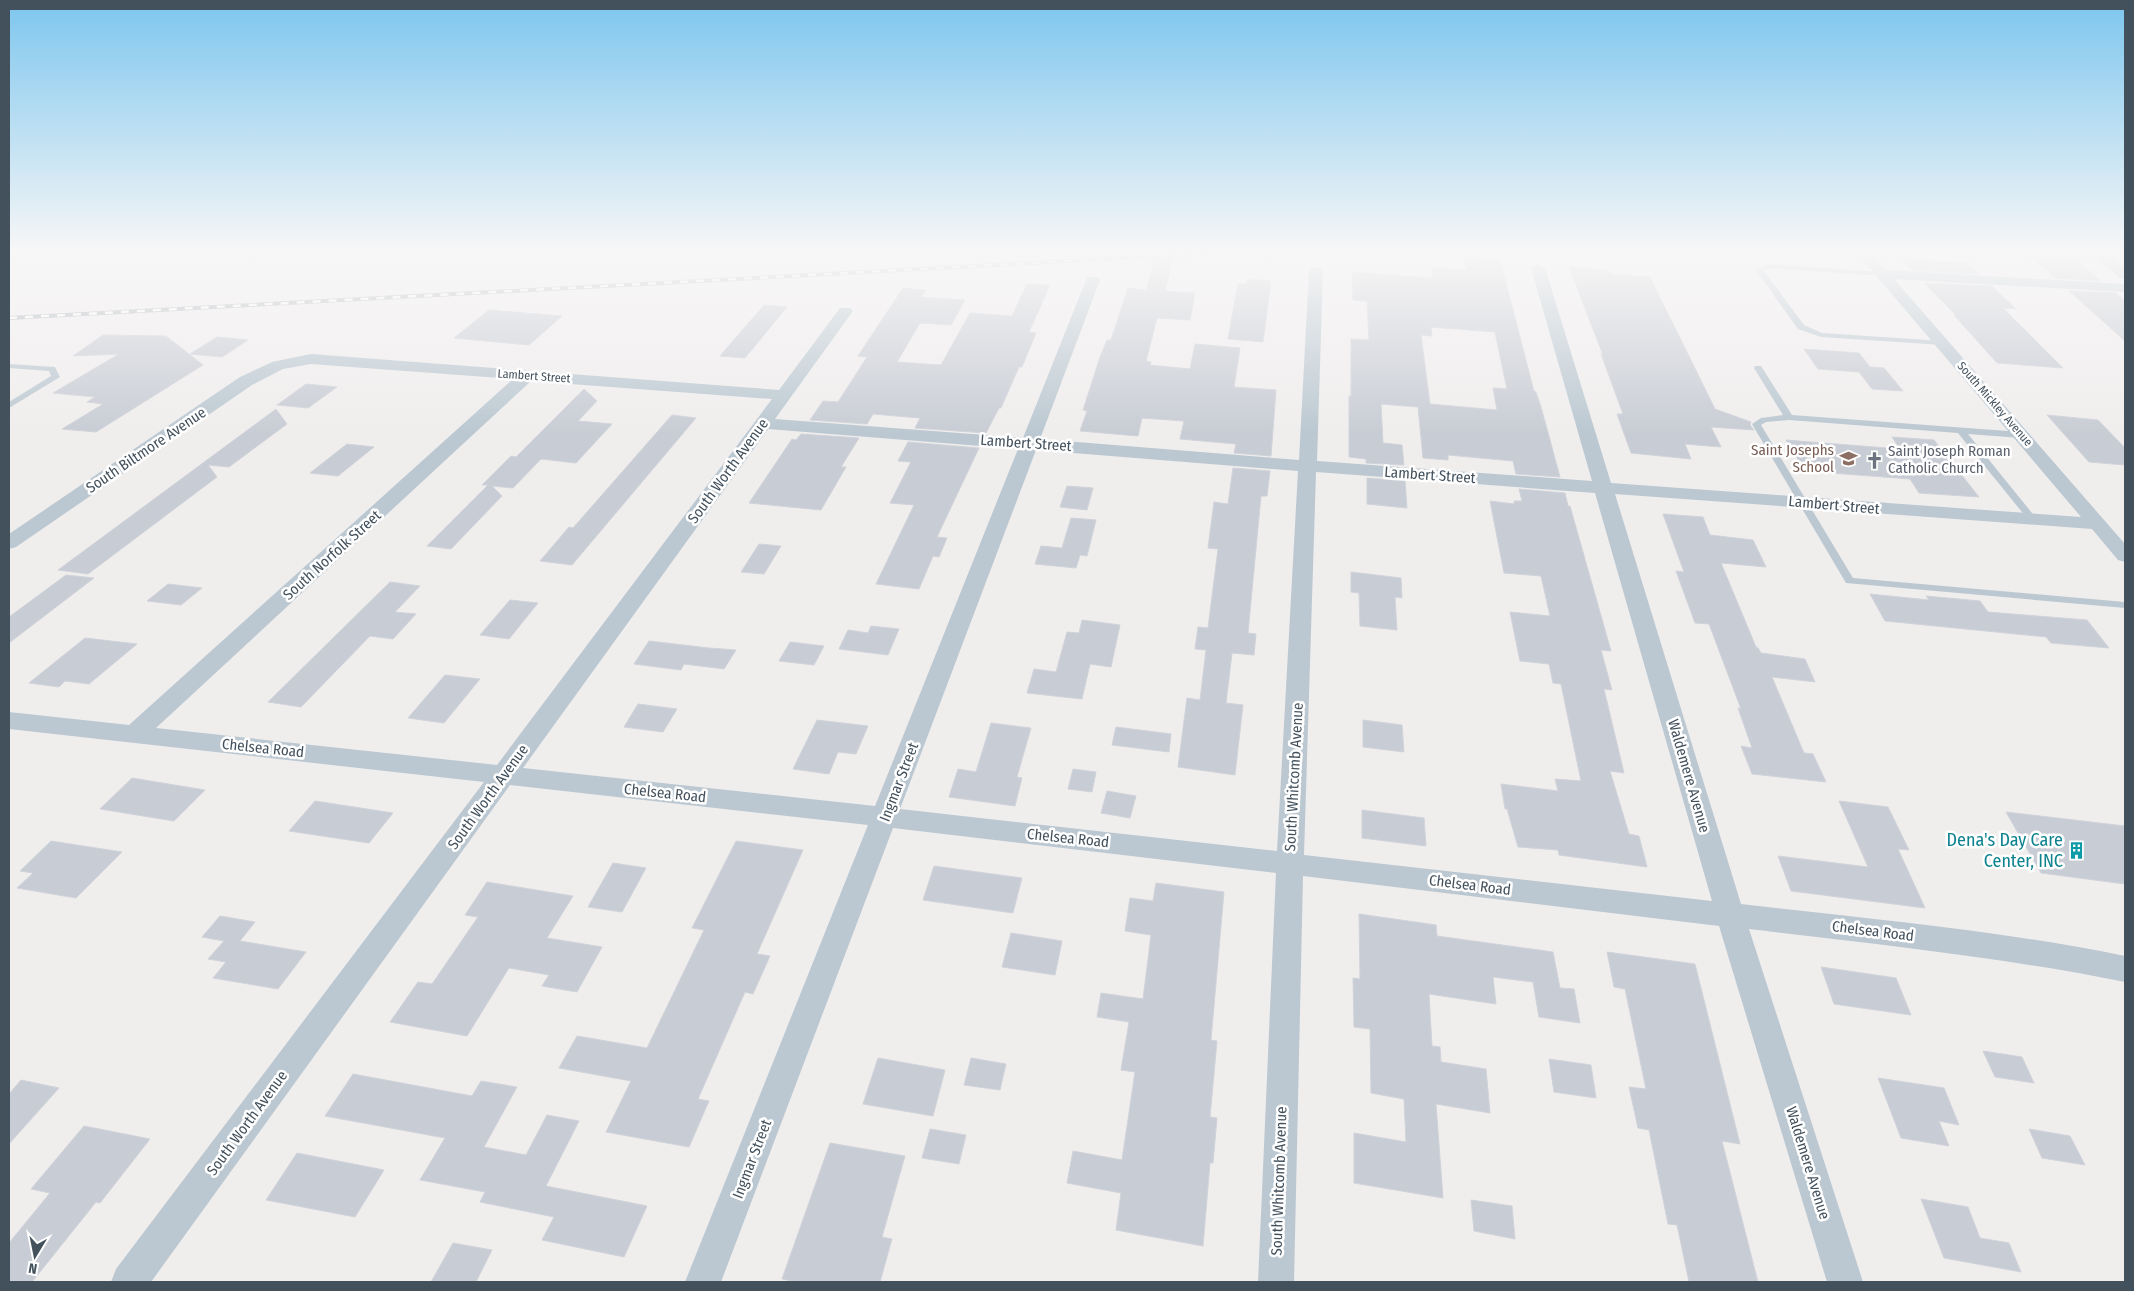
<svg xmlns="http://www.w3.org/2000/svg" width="2134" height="1291" font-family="'Fira Sans Condensed',sans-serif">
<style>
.building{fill:#c8ccd4;stroke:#d0d3da;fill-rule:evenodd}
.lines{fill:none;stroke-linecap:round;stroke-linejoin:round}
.lane{fill:#bbc8d1;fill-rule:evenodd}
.street{fill:#bbc8d1;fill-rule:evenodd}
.rail-casing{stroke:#aeb3b9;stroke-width:4}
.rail{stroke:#fff;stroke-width:2.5;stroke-dasharray:8;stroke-linecap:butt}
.labels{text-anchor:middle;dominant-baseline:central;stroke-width:5;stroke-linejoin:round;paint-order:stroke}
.far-street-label{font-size:12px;fill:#43515d;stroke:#fff}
.street-label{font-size:15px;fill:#43515d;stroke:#fff}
.education-label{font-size:15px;fill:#785e54;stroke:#fff;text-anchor:end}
.worship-label{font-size:15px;fill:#5b616d;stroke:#fff;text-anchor:start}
.near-culture-label{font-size:18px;fill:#0d838f;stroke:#fff;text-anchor:end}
</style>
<rect width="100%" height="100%" fill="#f0eded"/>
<!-- building -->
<path class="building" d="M 1157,253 L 1174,256 L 1165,291 L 1195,293 L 1190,320 L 1157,318 L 1146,361 L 1151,362 L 1150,365 L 1190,369 L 1195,344 L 1240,348 L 1234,387 L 1276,390 L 1271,456 L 1234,453 L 1236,444 L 1180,439 L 1184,421 L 1142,418 L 1138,436 L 1080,431 L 1087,411 L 1083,410 L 1100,357 L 1107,340 L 1111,340 L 1128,288 L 1146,290 Z
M 2031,257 L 2075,259 L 2101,281 L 2055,278 Z
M 1464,258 L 1500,260 L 1534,391 L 1536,392 L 1541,407 L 1560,477 L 1516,474 L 1513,461 L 1448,455 L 1448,460 L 1423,458 L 1418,407 L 1381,404 L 1383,443 L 1402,445 L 1404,465 L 1366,463 L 1366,459 L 1349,457 L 1349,396 L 1351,397 L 1351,339 L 1369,340 L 1367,301 L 1353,300 L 1352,272 L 1432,278 L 1432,268 L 1467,270 ZM 1431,327 L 1495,332 L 1507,389 L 1493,388 L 1497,410 L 1430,404 L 1421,335 L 1432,336 Z
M 1902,259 L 1968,263 L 1978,274 L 1912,270 Z
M 1569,267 L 1607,270 L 1610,274 L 1650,277 L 1715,409 L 1751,422 L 1750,425 L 1754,430 L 1711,427 L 1721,447 L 1685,444 L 1691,459 L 1631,453 L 1617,414 L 1623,414 L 1601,354 L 1603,355 Z
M 1247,279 L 1271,281 L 1263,342 L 1228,339 L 1238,283 L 1247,284 Z
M 1924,283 L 1992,286 L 2016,309 L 2003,308 L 2063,368 L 1997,363 L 1954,315 L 1956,315 Z
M 1027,284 L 1050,285 L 1029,332 L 1036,333 L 1022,367 L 1019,367 L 1001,408 L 999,408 L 986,433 L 915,428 L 920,418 L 873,414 L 867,424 L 810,420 L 823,401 L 838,402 L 867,357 L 858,356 L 903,288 L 926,290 L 921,297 L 965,300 L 951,325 L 920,323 L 897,362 L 941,365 L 970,313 L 1012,316 Z
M 2069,291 L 2116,293 L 2125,301 L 2125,341 Z
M 764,305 L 787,307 L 745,358 L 720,356 Z
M 489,310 L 562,316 L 529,345 L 454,338 Z
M 103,335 L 166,336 L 203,365 L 96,432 L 62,429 L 103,404 L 87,402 L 95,397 L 53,393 L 119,354 L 73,356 Z
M 217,337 L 248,340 L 222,357 L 190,354 Z
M 1804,349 L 1859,353 L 1870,367 L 1884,368 L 1903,391 L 1872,389 L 1859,372 L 1818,369 Z
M 306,384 L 337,387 L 308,408 L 277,405 Z
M 584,389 L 597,401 L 578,421 L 612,424 L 576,463 L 541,459 L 513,488 L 492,486 L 502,496 L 451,549 L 427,546 L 488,485 L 482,485 L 511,456 L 516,457 Z
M 276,409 L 287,424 L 229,467 L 208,465 L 217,477 L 88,574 L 58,570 Z
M 672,415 L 696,418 L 572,565 L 540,561 L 569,527 L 573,528 Z
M 2047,415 L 2098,420 L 2125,448 L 2125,465 L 2089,462 Z
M 801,434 L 859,438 L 841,467 L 846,467 L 821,510 L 749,503 L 792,439 L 796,440 Z
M 1892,437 L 1934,440 L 1979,497 L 1919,493 L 1910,479 L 1805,471 L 1786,440 L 1900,449 Z
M 908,442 L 979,448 L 937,537 L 947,538 L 939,557 L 933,556 L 919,589 L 876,584 L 914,505 L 890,503 L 911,462 L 898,461 Z
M 347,444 L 374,447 L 338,476 L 310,473 Z
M 1233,468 L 1270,471 L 1267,496 L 1261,496 L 1248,633 L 1256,634 L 1254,655 L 1232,653 L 1226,703 L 1243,705 L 1235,775 L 1178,767 L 1187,698 L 1200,700 L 1206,650 L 1195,649 L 1198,627 L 1208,628 L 1218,549 L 1208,548 L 1214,502 L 1228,504 Z
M 1367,478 L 1405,481 L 1407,508 L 1367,504 Z
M 1067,486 L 1093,488 L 1087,510 L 1060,507 Z
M 1519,489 L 1565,493 L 1568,506 L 1570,506 L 1611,651 L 1601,650 L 1612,690 L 1604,689 L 1624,773 L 1610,771 L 1629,834 L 1639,836 L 1647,867 L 1559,855 L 1558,850 L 1518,847 L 1507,809 L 1505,809 L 1501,784 L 1558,791 L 1555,779 L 1581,781 L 1561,684 L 1553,683 L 1549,664 L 1520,661 L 1510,612 L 1550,616 L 1541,576 L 1504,573 L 1490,501 L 1514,504 L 1514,501 L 1522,501 Z
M 1663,514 L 1703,517 L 1710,535 L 1753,540 L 1766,567 L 1721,563 L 1756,647 L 1758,648 L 1761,653 L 1805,659 L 1815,682 L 1772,677 L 1804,753 L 1813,754 L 1826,782 L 1752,774 L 1741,746 L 1752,748 L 1738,708 L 1741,709 L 1709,624 L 1695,623 L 1676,571 L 1684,572 Z
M 1071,518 L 1096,520 L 1087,556 L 1080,555 L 1076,568 L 1035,564 L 1041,546 L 1062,548 Z
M 759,544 L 781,546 L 764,574 L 741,572 Z
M 1351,572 L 1401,578 L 1402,598 L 1395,597 L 1397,630 L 1360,626 L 1359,593 L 1351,592 Z
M 66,575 L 94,578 L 9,643 L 9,617 Z
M 390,582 L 420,586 L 395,612 L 416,614 L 393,639 L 370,636 L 301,707 L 268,702 Z
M 168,584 L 202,588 L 181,605 L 147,601 Z
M 1870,594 L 1929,600 L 1926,596 L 1980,601 L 1988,612 L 2087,620 L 2109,648 L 2051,643 L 2046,637 L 1885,621 Z
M 510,600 L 538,603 L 509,639 L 480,635 Z
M 1082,620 L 1120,625 L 1111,667 L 1090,664 L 1082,699 L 1027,693 L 1034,669 L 1056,672 L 1067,632 L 1079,633 Z
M 871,626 L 899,629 L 888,655 L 839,649 L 848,630 L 868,633 Z
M 85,638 L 137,644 L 89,684 L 65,681 L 59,687 L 29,683 Z
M 649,641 L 709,648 L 736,650 L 724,669 L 684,664 L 681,670 L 634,664 Z
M 790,642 L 824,646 L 814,665 L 779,661 Z
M 445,675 L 480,679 L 444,723 L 408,718 Z
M 638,704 L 677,709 L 663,732 L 624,727 Z
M 817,720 L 868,726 L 856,754 L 838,752 L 829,774 L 793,769 Z
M 1363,720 L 1402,725 L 1404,752 L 1363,747 Z
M 991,723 L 1031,728 L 1017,777 L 1022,778 L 1015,806 L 949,797 L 958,769 L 976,772 Z
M 1116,727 L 1171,734 L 1169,752 L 1112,745 Z
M 1073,769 L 1096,772 L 1092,792 L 1068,789 Z
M 132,778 L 205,790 L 174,821 L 100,809 Z
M 1107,791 L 1136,796 L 1130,818 L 1101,813 Z
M 315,801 L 393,813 L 369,843 L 289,831 Z
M 1839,801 L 1888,807 L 1909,850 L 1898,849 L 1925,908 L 1791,891 L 1778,856 L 1868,867 Z
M 1362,810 L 1424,818 L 1426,846 L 1362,838 Z
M 2006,812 L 2125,826 L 2125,884 L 2041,873 Z
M 51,841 L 122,852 L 76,898 L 17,888 L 33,873 L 20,871 Z
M 736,841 L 803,850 L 757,954 L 770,956 L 753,994 L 745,992 L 698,1099 L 709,1101 L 689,1147 L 606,1132 L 631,1081 L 559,1068 L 577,1036 L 647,1048 L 704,930 L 692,928 Z
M 613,863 L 646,868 L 622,912 L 588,907 Z
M 934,866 L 1022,878 L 1013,913 L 923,900 Z
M 487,882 L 573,896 L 547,938 L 602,947 L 577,992 L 542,986 L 549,975 L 509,968 L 467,1036 L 390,1022 L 418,982 L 432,984 L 478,917 L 465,915 Z
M 1156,883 L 1224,892 L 1211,1040 L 1217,1041 L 1210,1117 L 1217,1118 L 1213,1163 L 1210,1163 L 1203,1246 L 1116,1230 L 1121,1193 L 1067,1183 L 1073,1151 L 1122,1160 L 1135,1072 L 1121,1070 L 1129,1022 L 1097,1017 L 1101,993 L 1143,999 L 1151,935 L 1125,931 L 1130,898 L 1153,901 Z
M 1359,914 L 1436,925 L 1437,936 L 1553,952 L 1560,988 L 1574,989 L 1580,1023 L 1539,1017 L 1533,982 L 1493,977 L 1496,1004 L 1429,994 L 1432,1046 L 1440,1047 L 1441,1062 L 1486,1069 L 1490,1113 L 1436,1104 L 1443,1198 L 1354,1183 L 1354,1133 L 1406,1142 L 1404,1099 L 1371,1093 L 1370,1029 L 1354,1027 L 1353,978 L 1360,979 Z
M 220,916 L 255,922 L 240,941 L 306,952 L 278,989 L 213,978 L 226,962 L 208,959 L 224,941 L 202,937 Z
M 1011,933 L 1062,941 L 1055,975 L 1002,967 Z
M 1607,952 L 1695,964 L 1740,1144 L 1722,1141 L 1758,1282 L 1689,1282 L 1677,1225 L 1668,1224 L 1649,1130 L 1638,1128 L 1629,1087 L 1646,1089 L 1625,989 L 1614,987 Z
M 1821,967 L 1896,978 L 1911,1015 L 1834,1004 Z
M 1983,1051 L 2022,1057 L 2034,1083 L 1995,1077 Z
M 878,1058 L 945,1070 L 933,1116 L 863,1104 Z
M 971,1058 L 1006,1064 L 1000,1090 L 964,1085 Z
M 1549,1059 L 1591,1065 L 1596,1098 L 1554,1092 Z
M 353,1074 L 472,1096 L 481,1081 L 517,1087 L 484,1147 L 526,1155 L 547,1115 L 579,1121 L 546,1186 L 647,1206 L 624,1257 L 542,1240 L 554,1217 L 480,1202 L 485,1192 L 420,1180 L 445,1138 L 325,1116 Z
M 1878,1078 L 1944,1088 L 1959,1125 L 1939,1121 L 1949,1146 L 1901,1138 Z
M 21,1080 L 59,1088 L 9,1144 L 9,1094 Z
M 84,1126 L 150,1139 L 100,1203 L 96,1202 L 32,1282 L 9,1282 L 9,1243 L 50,1193 L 31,1189 Z
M 930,1129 L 966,1135 L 959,1164 L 922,1158 Z
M 2029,1129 L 2070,1136 L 2085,1165 L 2042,1158 Z
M 830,1143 L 905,1156 L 882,1237 L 892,1239 L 880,1282 L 797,1282 L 782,1279 Z
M 297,1153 L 384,1170 L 355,1217 L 266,1200 Z
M 1921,1199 L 1968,1207 L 1980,1238 L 2009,1243 L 2021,1272 L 1944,1258 Z
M 1471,1200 L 1512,1206 L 1515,1239 L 1474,1231 Z
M 453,1243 L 492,1250 L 476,1282 L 431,1282 Z"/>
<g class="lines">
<!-- lane -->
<path class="lane" d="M 1768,264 L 1883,272 L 1887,274 L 1883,276 L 1769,268 L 1764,271 L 1804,325 L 1822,333 L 1943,341 L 1947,343 L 1943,345 L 1821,337 L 1798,329 L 1756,270 Z
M 9,364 L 55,367 L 60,377 L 9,408 L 9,402 L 51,376 L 49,371 L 9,368 Z
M 1755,366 L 1761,366 L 1792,415 L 2021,432 L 2025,435 L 2021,438 L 1968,434 L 2036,518 L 2038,520 L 2033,523 L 2030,522 L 1958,433 L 1789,420 L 1766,422 L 1761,425 L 1853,578 L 2125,602 L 2125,608 L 1846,583 L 1752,424 L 1761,418 L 1783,415 L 1754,368 Z"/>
<!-- street -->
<path class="street" d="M 1857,253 L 1871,253 L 1886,270 L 2125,284 L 2125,292 L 1894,279 L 2125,544 L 2125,562 L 2118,560 L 2092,529 L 1615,494 L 1741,904 C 1869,919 1999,930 2125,956 L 2125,982 C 2001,957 1875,944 1749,929 L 1863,1282 L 1827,1282 L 1719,926 L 1303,876 L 1294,1282 L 1258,1282 L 1276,873 L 893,828 L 721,1282 L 685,1282 L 868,825 L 510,785 L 151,1282 L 111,1282 L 116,1269 L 484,782 L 9,729 L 9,712 L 129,725 L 513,379 L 311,364 L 283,369 L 252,385 L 16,547 L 9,549 L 9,534 L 240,377 L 272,362 L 311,354 L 779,390 L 840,308 L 850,308 L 853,311 L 775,419 L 1023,438 L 1086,280 L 1088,277 L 1098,277 L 1100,280 L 1040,439 L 1299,460 L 1309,271 L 1311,268 L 1321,268 L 1323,271 L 1317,461 L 1592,481 L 1531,268 L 1538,264 L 1545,268 L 1611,483 L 2081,517 ZM 531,381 L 772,399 L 497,765 L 156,728 ZM 768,429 L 1018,449 L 875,806 L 523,768 ZM 1036,450 L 1298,471 L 1277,851 L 900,809 ZM 1316,472 L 1595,493 L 1712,901 L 1304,855 Z
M 2091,253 L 2107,253 L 2125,268 L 2125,279 L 2120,278 Z"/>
<defs>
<path id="rail" d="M 9,318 L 1218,253"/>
</defs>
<!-- rail casing -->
<use href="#rail" class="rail-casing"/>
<!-- rail -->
<use href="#rail" class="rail"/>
</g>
<!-- sky -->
<linearGradient id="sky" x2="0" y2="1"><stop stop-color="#7dc6ee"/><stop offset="0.58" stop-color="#f8f7f7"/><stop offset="1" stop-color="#f8f7f7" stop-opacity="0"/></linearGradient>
<rect width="2134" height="434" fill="url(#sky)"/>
<!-- icons -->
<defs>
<symbol id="school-bare" viewBox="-9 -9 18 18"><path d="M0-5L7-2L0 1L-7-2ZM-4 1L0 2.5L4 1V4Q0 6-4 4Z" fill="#8d6e63" stroke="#fff" stroke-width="2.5" paint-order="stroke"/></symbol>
<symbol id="church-bare" viewBox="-9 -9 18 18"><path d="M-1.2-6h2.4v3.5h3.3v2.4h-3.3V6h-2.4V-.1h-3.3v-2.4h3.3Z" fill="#6b7280" stroke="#fff" stroke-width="2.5" paint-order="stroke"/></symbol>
<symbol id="building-bare" viewBox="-9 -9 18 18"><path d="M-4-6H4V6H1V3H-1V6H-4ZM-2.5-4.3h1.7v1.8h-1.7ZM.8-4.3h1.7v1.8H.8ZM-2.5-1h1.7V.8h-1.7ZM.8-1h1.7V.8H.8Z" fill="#0f9aa8" stroke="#fff" stroke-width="2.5" paint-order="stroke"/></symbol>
</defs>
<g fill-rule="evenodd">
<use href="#school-bare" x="1836" y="446" width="25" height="25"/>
<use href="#church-bare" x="1862" y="448" width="25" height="25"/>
<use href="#building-bare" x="2064" y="838" width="25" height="25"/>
</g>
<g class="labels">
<!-- far-street labels -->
<g class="far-street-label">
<text transform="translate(534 376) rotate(4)">Lambert Street</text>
<text transform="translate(1995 404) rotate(49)">South Mickley Avenue</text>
</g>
<!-- street labels -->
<g class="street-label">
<text transform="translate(1026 443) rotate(4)">Lambert Street</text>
<text transform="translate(146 450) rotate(-34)">South Biltmore Avenue</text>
<text transform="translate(728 471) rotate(-54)">South Worth Avenue</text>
<text transform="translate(1430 475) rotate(4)">Lambert Street</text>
<text transform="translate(1834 505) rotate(5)">Lambert Street</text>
<text transform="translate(332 555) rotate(-42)">South Norfolk Street</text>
<text transform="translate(263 748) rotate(6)">Chelsea Road</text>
<text transform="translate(1689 776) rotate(74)">Waldemere Avenue</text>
<text transform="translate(1294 777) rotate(-87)">South Whitcomb Avenue</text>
<text transform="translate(899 782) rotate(-69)">Ingmar Street</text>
<text transform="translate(665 793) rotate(6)">Chelsea Road</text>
<text transform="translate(488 797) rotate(-54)">South Worth Avenue</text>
<text transform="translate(1068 838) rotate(6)">Chelsea Road</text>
<text transform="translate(1470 885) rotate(7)">Chelsea Road</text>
<text transform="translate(1873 931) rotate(7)">Chelsea Road</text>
<text transform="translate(247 1123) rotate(-54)">South Worth Avenue</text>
<text transform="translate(752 1159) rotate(-69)">Ingmar Street</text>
<text transform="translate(1808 1163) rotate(73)">Waldemere Avenue</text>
<text transform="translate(1279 1181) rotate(-88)">South Whitcomb Avenue</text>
</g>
<!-- education labels -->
<g class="education-label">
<text x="1834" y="450">Saint Josephs<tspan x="1834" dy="17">School</tspan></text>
</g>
<!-- worship labels -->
<g class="worship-label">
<text x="1888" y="451">Saint Joseph Roman<tspan x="1888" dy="17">Catholic Church</tspan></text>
</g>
<!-- near-culture labels -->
<g class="near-culture-label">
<text x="2063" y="840">Dena's Day Care<tspan x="2063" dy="21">Center, INC</tspan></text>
</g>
</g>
<!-- border -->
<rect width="2134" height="1291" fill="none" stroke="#43515d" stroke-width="20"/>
<!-- north arrow -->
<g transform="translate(35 1256) rotate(190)" stroke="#ffffff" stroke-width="4" paint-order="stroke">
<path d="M0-4L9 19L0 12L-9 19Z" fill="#43515d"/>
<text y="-8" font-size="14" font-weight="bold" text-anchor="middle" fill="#43515d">N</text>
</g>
</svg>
